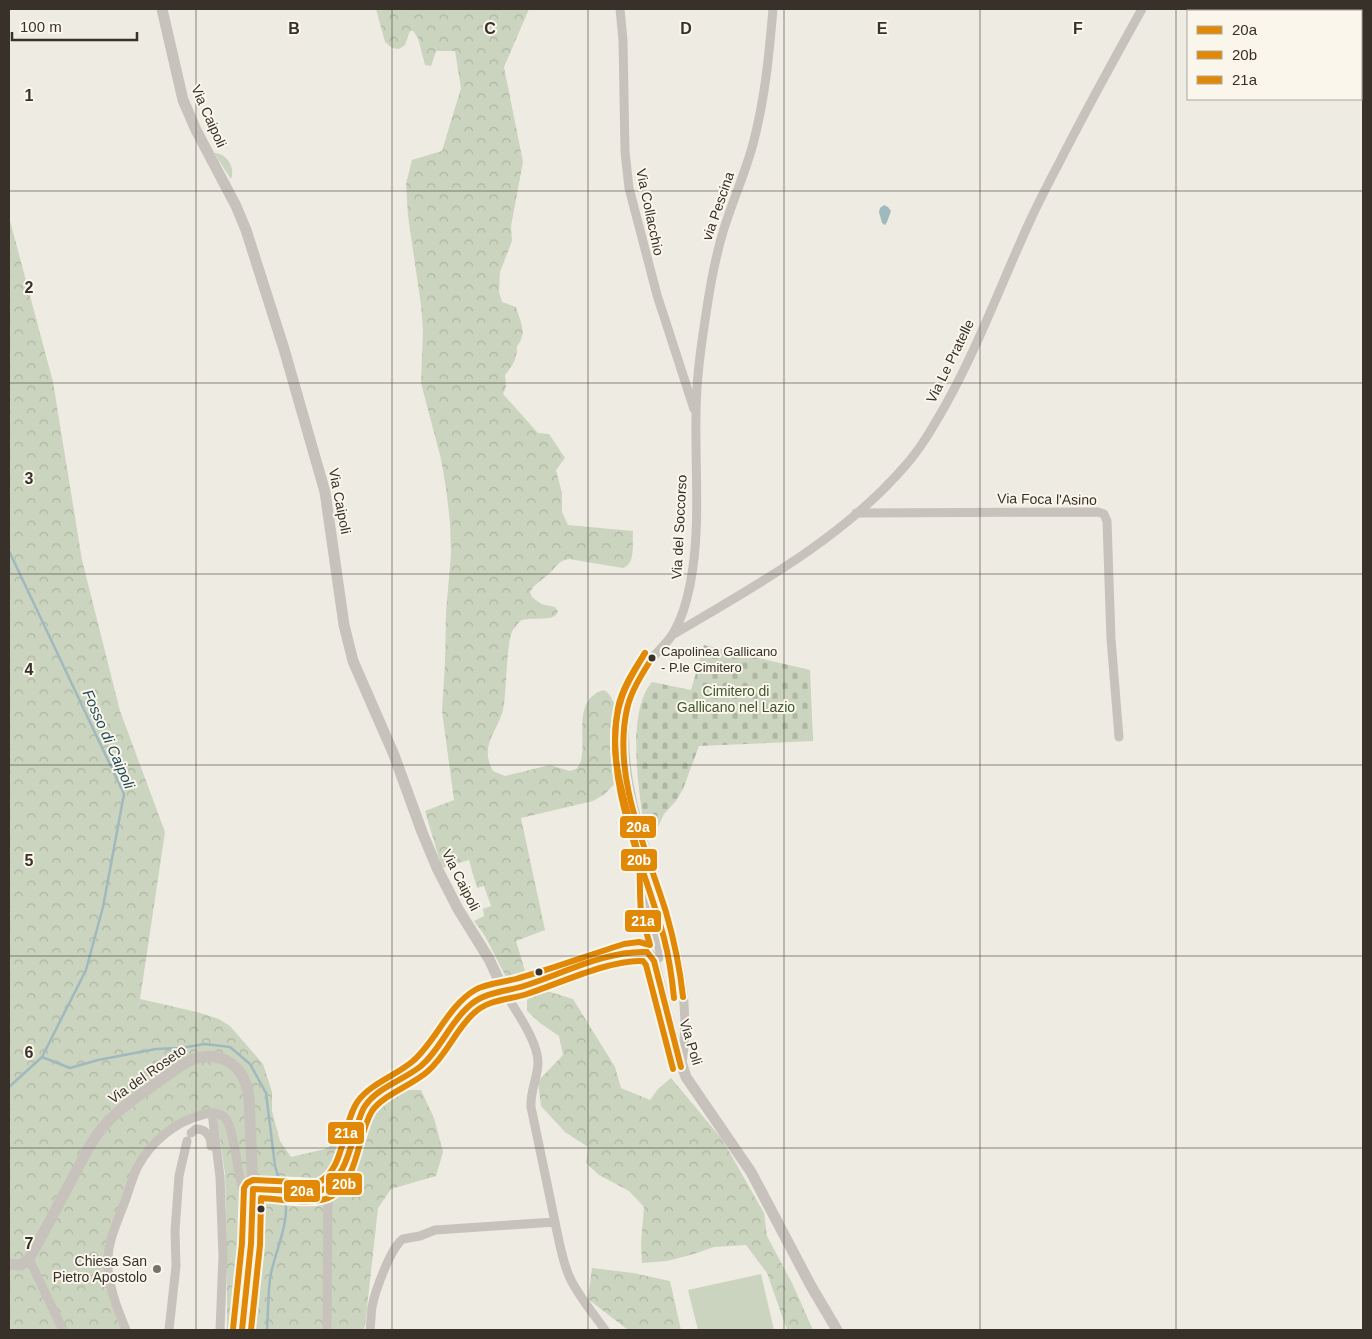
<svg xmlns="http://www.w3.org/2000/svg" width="1372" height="1339" font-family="Helvetica,sans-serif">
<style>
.green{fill:#cbd4be}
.forest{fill:url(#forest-crowns)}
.cemetery{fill:url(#cemetery-stones)}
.water{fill:#a0b9be}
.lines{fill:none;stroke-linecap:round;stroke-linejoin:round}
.stream{stroke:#a0b9be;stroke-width:2.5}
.minor{stroke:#c7c3bc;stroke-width:9}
.tertiary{stroke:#c7c3bc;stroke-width:11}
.bus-1-casing{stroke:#faf6ec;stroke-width:10}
.bus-2-casing{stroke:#faf6ec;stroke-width:10}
.bus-3-casing{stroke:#faf6ec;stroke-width:10}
.bus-1{stroke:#e18906;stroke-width:6}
.bus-2{stroke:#e18906;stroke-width:6}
.bus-3{stroke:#e18906;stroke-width:6}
.grid{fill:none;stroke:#38312a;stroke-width:1;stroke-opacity:0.55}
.bus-dot{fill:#38312a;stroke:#faf6ec;stroke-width:2}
.poi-dot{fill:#78726b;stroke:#faf6ec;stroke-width:2}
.labels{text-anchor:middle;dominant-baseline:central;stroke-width:4;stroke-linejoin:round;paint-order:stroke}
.bus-label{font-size:13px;fill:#38312a;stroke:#faf6ec;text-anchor:start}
.street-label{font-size:14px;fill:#38312a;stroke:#faf6ec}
.park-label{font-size:14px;fill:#40562f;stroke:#faf6ec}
.poi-label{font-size:14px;fill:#38312a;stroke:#faf6ec;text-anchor:end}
.water-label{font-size:15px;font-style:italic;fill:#214a58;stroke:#faf6ec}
.grid-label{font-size:16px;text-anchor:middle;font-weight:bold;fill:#38312a;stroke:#faf6ec;stroke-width:4;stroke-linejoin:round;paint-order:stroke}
.line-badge{stroke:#faf6ec;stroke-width:2}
.badge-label{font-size:14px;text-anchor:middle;font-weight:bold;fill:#fff}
</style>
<defs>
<pattern id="forest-crowns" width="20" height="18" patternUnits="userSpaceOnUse" patternTransform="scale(1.25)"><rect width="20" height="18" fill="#cbd4be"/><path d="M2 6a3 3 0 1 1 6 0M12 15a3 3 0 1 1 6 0" fill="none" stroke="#afb6a3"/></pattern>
<pattern id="cemetery-stones" width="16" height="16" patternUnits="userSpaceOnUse" patternTransform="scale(1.25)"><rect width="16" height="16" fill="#cbd4be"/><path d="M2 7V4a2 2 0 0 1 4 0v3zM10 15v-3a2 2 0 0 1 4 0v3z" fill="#afb6a3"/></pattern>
</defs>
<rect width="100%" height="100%" fill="#eeebe3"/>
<!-- green -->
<path class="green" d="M 214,153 C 226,153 236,167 231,179 Z
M 761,1274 L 774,1330 L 698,1330 L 688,1290 Z"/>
<!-- forest -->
<path class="forest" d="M 376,9 L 529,9 L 504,67 L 523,162 L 511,226 L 512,241 L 500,272 L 499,292 L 502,302 L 516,307 C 520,321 528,334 517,346 C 517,359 513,365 505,375 L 506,387 L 503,394 L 538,433 L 549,434 L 565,458 L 556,470 L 562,493 L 562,512 L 568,525 L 633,531 C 632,543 636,564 623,568 L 569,559 L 562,561 L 557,565 L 550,573 L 534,586 L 530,592 L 532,597 L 541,604 L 555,607 L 558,611 C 555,624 530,615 520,621 C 518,623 515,628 513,630 C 506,640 507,693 503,710 C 497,733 479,745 493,771 L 505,776 L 550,765 L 570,771 C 573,770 576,769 577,768 C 592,753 567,700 604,690 L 609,694 L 614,703 L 620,771 L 614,784 L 605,794 L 593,801 L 521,818 L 545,930 L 516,941 L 525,971 L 506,977 L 485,936 L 474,921 L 484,916 L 483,909 L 491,906 L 484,886 L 477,888 L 469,860 L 442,868 L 425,811 L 454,800 L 442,711 L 445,663 L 446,612 L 451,554 L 450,522 L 446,488 L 441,459 L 421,383 L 423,330 L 421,305 L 408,216 L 406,184 L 412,160 L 442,151 L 461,88 L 455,51 L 436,51 L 431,66 L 425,65 L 418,38 L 413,31 L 410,31 L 405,45 L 399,49 L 392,48 L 385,42 Z
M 9,217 L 53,382 L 82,560 L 120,711 L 165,832 L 140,999 L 197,1012 L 219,1019 L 230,1026 L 263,1064 L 272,1092 L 272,1111 L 280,1141 L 291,1157 L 325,1149 L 336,1143 L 370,1110 L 403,1090 L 421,1090 L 434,1118 L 443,1152 L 436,1176 L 391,1189 L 378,1208 L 365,1326 L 363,1330 L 227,1330 L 227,1249 L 225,1174 L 217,1119 L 210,1113 L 190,1118 L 143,1158 L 108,1255 L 126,1330 L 9,1330 Z
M 547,991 L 573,999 L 615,1067 L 621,1088 L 650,1100 L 658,1089 L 671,1078 L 722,1139 L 764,1213 L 767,1236 L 793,1285 L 813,1330 L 787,1330 L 767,1273 L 746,1245 L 714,1247 L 694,1254 L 667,1261 L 642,1263 L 641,1244 L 644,1207 L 629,1191 L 599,1175 L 586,1163 L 588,1147 L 565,1132 L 541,1106 L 538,1081 L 563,1055 L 559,1036 L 540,1023 L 527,1011 L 527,996 Z
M 592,1268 L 633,1273 L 670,1281 L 681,1330 L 628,1330 L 588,1299 Z"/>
<!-- cemetery -->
<path class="cemetery" d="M 704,645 L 810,670 L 813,741 L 699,746 L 683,789 L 676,801 L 664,814 L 656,831 L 644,827 C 639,790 626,712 652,682 L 691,690 Z"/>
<!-- water -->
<path class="water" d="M 884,205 L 888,207 L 891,211 L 887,222 L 885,225 L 882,223 L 879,212 L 880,208 Z"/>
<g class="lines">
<!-- stream -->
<path class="stream" d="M 9,551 L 124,794 L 103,907 L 86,970 L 42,1057 L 70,1068 L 98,1060 L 156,1049 L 180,1048 L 205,1044 L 230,1047 L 250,1064 L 266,1093 L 275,1166 L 281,1186
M 9,1087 L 42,1057
M 267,1330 C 268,1313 268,1296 270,1279 C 274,1251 292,1222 284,1194"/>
<!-- minor -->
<path class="minor" d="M 620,9 L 623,40 L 625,152 L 629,188 L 657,295 L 694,409
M 856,513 L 1098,512 L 1104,514 L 1107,521 L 1111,639 L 1119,737
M 674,634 C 755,586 842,539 905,466 C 921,448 933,427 945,406 C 978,347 1001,284 1029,223 C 1038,203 1048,184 1058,165 C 1085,112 1113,61 1142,9
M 647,865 L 650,911 L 660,952 L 659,958 L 654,961
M 682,1064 C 688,1023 684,980 673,939 C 655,867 620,798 625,722 C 627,698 639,676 653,657 C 660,649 669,641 674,632 C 682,618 687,600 690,585 C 701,530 695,472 696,416 C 696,389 699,361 703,334 C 708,300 713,265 723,232 C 732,202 745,174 753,144 C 765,99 769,55 773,9
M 212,1113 L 220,1177 L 223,1256 L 220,1330
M 191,1133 L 196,1129 C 207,1129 211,1137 211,1146
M 555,1222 C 559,1241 562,1261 570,1278 C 579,1297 593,1313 605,1330
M 29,1259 L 63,1330
M 126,1330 C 117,1308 106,1281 108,1257 C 109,1240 116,1225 122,1209 C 128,1195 131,1180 138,1166 C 151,1142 176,1121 202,1115 C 210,1112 219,1111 226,1119 C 233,1128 237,1166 240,1178 C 243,1191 246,1203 250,1215
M 169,1330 L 176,1266 L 175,1231 L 179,1176 L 187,1141
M 327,1330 L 328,1189
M 370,1330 C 371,1322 371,1314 372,1307 C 375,1291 391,1247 403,1239 L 420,1236 L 435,1230 L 555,1222 L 531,1107 C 530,1092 537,1079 538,1064 C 539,1042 515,1010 504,991"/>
<!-- tertiary -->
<path class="tertiary" d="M 162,9 L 183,100 L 196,130 L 236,206 L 246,230 L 284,349 L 325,492 L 344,625 L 353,661 L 394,755 L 422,832 L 437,868 L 458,909 L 489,959 L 504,991
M 253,1189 L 318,1192 C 346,1189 353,1128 365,1106 C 380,1088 405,1080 423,1064 C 443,1045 453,1015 476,1000 C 490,991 508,991 523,986 C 547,978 571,970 595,962 C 609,957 625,950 639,951 C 647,951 651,954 654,961 L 672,1034 L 686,1077 L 751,1172 L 811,1286 L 837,1330
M 9,1264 L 21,1265 L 29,1259 C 44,1232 58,1206 72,1179 C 82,1161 90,1142 103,1127 C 120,1107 144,1092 165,1077 C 181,1065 199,1051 220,1058 C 238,1063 247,1080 249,1098 L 253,1189 L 251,1244 L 242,1330"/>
<defs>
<path id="bus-1" d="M 652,658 C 642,674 631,691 627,709 C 612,777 646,848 666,912 C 674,940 680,968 683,997
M 242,1330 L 251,1244 L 253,1189 L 318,1192 C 345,1182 350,1148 358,1123 C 360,1117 362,1110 365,1106 C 378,1087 404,1080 421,1066 C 440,1050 449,1024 468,1007 C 483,992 504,992 524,986 C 562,974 607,950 647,952 L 654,961 L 681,1067"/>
<path id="bus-2" d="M 645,653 C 634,670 622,688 618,708 C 604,786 644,864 664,938 C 669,957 672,978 674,998
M 251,1330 L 260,1245 L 261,1198 C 280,1199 317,1206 332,1196 C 359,1178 357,1136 372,1111 C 383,1095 412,1085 427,1072 C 447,1055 455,1030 474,1013 C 489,999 509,1000 527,994 C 558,984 611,959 643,961 L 646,965 L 673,1069"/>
<path id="bus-3" d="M 233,1329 L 242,1243 L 244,1188 L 247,1183 L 253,1180 L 317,1183 C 345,1172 342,1123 358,1101 C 370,1084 397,1075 413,1061 C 436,1041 448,1006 475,990 C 486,983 507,982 519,978 C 554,968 589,955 624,944 L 639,942 L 650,945 C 647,934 643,923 641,911 C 639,893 641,873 638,854 C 627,803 603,750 622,697 C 627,682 636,668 645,653"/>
</defs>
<!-- bus-1 casing -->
<use href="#bus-1" class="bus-1-casing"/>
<!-- bus-2 casing -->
<use href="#bus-2" class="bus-2-casing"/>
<!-- bus-3 casing -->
<use href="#bus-3" class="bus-3-casing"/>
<!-- bus-1 -->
<use href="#bus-1" class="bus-1"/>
<!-- bus-2 -->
<use href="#bus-2" class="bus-2"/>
<!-- bus-3 -->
<use href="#bus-3" class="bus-3"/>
</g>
<!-- grid -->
<path class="grid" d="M 196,9 L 196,1330M 392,9 L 392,1330M 588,9 L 588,1330M 784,9 L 784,1330M 980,9 L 980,1330M 1176,9 L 1176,1330M 9,191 L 1363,191M 9,383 L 1363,383M 9,574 L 1363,574M 9,765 L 1363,765M 9,956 L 1363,956M 9,1148 L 1363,1148"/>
<!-- markers -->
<g class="bus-dot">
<circle cx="652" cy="658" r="4.5"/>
<circle cx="539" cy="972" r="4.5"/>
<circle cx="261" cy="1209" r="4.5"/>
</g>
<circle class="poi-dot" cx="157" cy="1269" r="5"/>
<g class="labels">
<!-- bus labels -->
<g class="bus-label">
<text x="661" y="651">Capolinea Gallicano<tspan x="661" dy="16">- P.le Cimitero</tspan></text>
</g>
<!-- street labels -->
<g class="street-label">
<text transform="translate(209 116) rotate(66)">Via Caipoli</text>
<text transform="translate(718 206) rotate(-71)">via Pescina</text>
<text transform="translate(650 212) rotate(78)">Via Collacchio</text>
<text transform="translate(950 361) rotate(-64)">Via Le Pratelle</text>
<text transform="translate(1047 499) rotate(1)">Via Foca l'Asino</text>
<text transform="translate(340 501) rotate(79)">Via Caipoli</text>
<text transform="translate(679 527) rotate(-87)">Via del Soccorso</text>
<text transform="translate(461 880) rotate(63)">Via Caipoli</text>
<text transform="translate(691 1042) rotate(73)">Via Poli</text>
<text transform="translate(147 1074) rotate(-35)">Via del Roseto</text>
</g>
<!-- park labels -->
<g class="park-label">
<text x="736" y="691">Cimitero di<tspan x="736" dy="16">Gallicano nel Lazio</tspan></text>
</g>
<!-- poi labels -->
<g class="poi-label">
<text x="147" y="1261">Chiesa San<tspan x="147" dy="16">Pietro Apostolo</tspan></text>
</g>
<!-- water labels -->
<g class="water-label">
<text transform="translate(109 739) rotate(66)">Fosso di Caipoli</text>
</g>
</g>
<g class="grid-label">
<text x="294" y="34">B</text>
<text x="490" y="34">C</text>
<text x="686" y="34">D</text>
<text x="882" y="34">E</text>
<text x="1078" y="34">F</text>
<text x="29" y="101">1</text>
<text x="29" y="293">2</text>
<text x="29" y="484">3</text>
<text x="29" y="675">4</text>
<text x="29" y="866">5</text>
<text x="29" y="1058">6</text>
<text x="29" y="1249">7</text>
</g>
<g class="line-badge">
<rect x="619" y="815" width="38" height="24" rx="5" fill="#e18906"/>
<rect x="620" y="848" width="38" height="24" rx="5" fill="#e18906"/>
<rect x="624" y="909" width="38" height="24" rx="5" fill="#e18906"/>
<rect x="327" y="1121" width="38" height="24" rx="5" fill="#e18906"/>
<rect x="325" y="1172" width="38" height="24" rx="5" fill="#e18906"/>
<rect x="283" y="1179" width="38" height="24" rx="5" fill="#e18906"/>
</g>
<g class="badge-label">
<text x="638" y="832">20a</text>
<text x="639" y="865">20b</text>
<text x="643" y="926">21a</text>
<text x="346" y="1138">21a</text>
<text x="344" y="1189">20b</text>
<text x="302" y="1196">20a</text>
</g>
<!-- border -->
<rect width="1372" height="1339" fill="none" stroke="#38312a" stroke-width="20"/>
<!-- legend -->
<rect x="1187" y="10" width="175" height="90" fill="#faf6ec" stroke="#aca79e"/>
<rect x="1197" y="26" width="25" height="8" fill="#e18906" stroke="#aca79e"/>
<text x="1232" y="35" font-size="15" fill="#38312a">20a</text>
<rect x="1197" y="51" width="25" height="8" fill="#e18906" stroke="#aca79e"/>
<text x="1232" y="60" font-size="15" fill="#38312a">20b</text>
<rect x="1197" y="76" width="25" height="8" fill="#e18906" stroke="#aca79e"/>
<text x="1232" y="85" font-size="15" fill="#38312a">21a</text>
<!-- scale -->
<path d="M12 32v8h125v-8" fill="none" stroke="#38312a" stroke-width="2.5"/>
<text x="20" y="32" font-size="15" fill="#38312a" stroke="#faf6ec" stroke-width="4" paint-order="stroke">100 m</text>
</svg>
